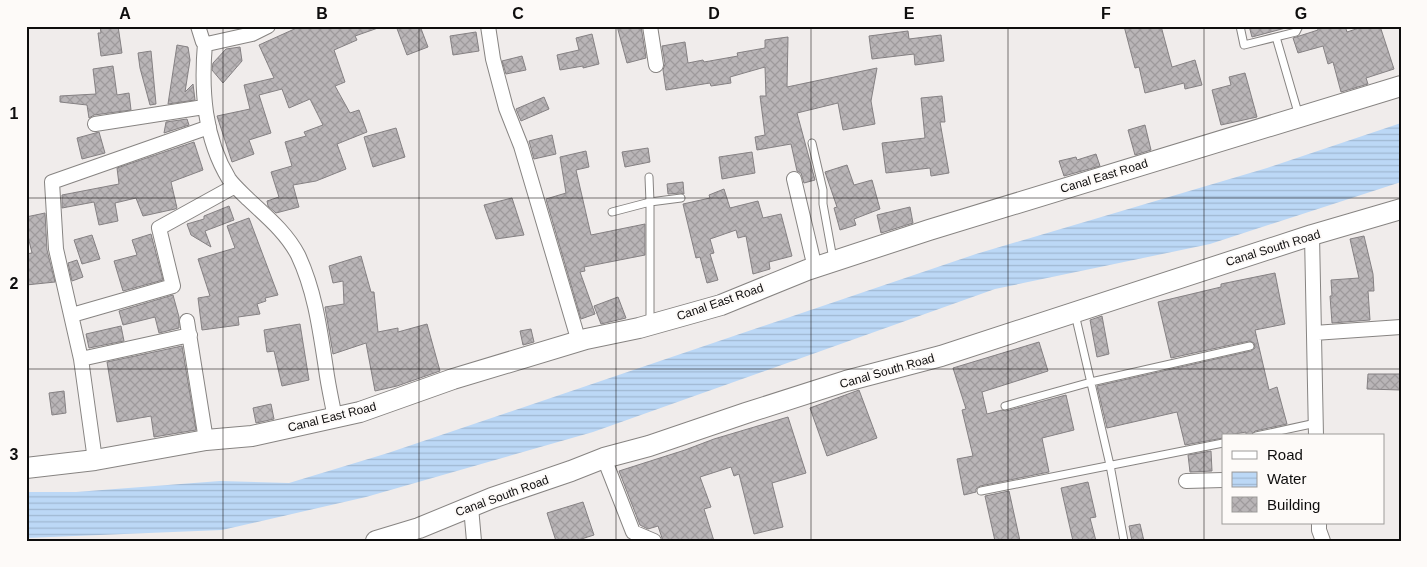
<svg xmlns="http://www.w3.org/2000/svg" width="1427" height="567" font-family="Arial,sans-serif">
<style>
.water{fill:url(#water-rules)}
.building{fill:url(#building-cross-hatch);stroke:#858183}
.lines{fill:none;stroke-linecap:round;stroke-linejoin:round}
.lane-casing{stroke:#878482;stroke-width:9}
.street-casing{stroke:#878482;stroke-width:16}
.secondary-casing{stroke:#878482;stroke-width:22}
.lane{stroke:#fff;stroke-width:7}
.street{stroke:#fff;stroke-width:14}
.secondary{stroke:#fff;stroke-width:20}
.grid{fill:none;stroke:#0e0d0d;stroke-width:1;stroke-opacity:0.55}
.labels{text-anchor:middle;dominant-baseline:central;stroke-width:4;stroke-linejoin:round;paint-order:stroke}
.street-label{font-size:12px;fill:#0e0d0d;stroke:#fdfaf8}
.neatline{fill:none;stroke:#0e0d0d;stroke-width:2}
.grid-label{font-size:16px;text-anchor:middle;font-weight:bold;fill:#0e0d0d}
</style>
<defs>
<pattern id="water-rules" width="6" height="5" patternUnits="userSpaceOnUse" patternTransform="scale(1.25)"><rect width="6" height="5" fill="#bcd8f6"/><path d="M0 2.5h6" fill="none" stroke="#a0b8d2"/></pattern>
<pattern id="building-cross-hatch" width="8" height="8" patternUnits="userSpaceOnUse" patternTransform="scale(1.25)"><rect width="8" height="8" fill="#b9b5b7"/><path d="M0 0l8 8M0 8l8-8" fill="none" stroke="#9e9a9c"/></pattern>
</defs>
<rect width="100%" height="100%" fill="#f0eceb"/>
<!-- water -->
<path class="water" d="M 1401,123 L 1401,182 L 1210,244 L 995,289 L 593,432 L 366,497 L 222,530 L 26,538 L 26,492 L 76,492 L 220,481 L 289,483 L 388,453 L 976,254 L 1267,168 Z"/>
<!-- building -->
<path class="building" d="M 100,26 L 118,26 L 122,53 L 101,56 L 98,33 L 101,33 Z
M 301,26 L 377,26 L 378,28 L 355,36 L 357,40 L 334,50 L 345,82 L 335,86 L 350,113 L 359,110 L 367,132 L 337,144 L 346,169 L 316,181 L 293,185 L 299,207 L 276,213 L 268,206 L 267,201 L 279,197 L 271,172 L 292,166 L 285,142 L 306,136 L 304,132 L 323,125 L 310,99 L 289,108 L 282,89 L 259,95 L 271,133 L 249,140 L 254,154 L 232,162 L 217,116 L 250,109 L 244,85 L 274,78 L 259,45 Z
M 396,26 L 420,26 L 428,47 L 407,55 Z
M 617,26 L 641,26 L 646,58 L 627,63 Z
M 1124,26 L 1161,26 L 1172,67 L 1195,60 L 1202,85 L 1185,89 L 1184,83 L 1145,93 L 1139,67 L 1135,68 Z
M 1249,26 L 1293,26 L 1252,37 Z
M 1317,26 L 1345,26 L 1347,32 L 1365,26 L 1380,26 L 1394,69 L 1366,78 L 1368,84 L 1341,92 L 1333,62 L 1328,64 L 1323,46 L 1298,53 L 1293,38 L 1318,30 Z
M 908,31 L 909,39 L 941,35 L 944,61 L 915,65 L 914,54 L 872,59 L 869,36 Z
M 476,32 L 479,51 L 453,55 L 450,36 Z
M 592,34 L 599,64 L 583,68 L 583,66 L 560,70 L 557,55 L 579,50 L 576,38 Z
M 788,37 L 787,87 L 877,68 L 871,101 L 875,124 L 843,130 L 838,103 L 797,113 L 815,180 L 804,183 L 801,173 L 797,171 L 791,144 L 757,150 L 755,137 L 765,135 L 760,96 L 766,96 L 765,67 L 730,77 L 731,83 L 711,86 L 710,83 L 666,90 L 663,70 L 665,64 L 662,46 L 685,42 L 688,63 L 703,60 L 704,62 L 738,56 L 737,53 L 765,48 L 765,40 Z
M 177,45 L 188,47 L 190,60 L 185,92 L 193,84 L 195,100 L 168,104 Z
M 240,47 L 242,61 L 223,83 L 212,70 L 213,63 L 226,49 Z
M 151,51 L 156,104 L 150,105 L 140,68 L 138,53 Z
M 522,56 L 526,70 L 506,74 L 502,61 Z
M 113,66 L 117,95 L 129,93 L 131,110 L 94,115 L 89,118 L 87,105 L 60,102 L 60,96 L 96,94 L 93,69 Z
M 1245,73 L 1257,117 L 1221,125 L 1212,90 L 1231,85 L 1229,77 Z
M 942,96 L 945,122 L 940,122 L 949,173 L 931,176 L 930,168 L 886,173 L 882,143 L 925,138 L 921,98 Z
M 544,97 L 549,109 L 521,121 L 516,109 Z
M 187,119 L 189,125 L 164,133 L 166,122 Z
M 1145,125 L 1151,150 L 1135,155 L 1128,130 Z
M 396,128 L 405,157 L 373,167 L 364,137 Z
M 99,132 L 105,153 L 82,159 L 77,138 Z
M 552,135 L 556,154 L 534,159 L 529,141 Z
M 194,142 L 203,170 L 171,182 L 177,208 L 175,209 L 143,216 L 136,198 L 115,203 L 118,221 L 99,225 L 94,202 L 62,208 L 62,195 L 119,184 L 117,168 Z
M 648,148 L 650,162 L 625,167 L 622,152 Z
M 586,151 L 589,167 L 576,170 L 591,235 L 645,224 L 645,255 L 584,267 L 585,271 L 580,272 L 595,314 L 581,319 L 546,199 L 566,193 L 560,157 Z
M 752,152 L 755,173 L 722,179 L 719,157 Z
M 1096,154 L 1100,166 L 1064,176 L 1059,161 L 1076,157 L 1077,160 Z
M 847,165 L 854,185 L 872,180 L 880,209 L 854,219 L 856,225 L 840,230 L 834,208 L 837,207 L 825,172 Z
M 683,182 L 684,194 L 680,193 L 668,194 L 667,184 Z
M 724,189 L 730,208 L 758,201 L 763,218 L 781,214 L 792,256 L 769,262 L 770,269 L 753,274 L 746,236 L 738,238 L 736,230 L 710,239 L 714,253 L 710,254 L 718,280 L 707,283 L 700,257 L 696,258 L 683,204 L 710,198 L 709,195 Z
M 512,198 L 524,235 L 496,239 L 484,205 Z
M 229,206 L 234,220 L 205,231 L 211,247 L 191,235 L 187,224 L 204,219 L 204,216 Z
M 910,207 L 913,223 L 881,233 L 877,215 Z
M 45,213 L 47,250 L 55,282 L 26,285 L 26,254 L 32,253 L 26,228 L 26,217 Z
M 249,218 L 278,295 L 265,298 L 266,301 L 257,304 L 260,314 L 238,317 L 239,325 L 202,330 L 198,298 L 210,296 L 198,259 L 235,248 L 227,226 Z
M 151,234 L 163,280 L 123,291 L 114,261 L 137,255 L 132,240 Z
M 92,235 L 100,259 L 82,264 L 74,240 Z
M 1364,236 L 1373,274 L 1374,291 L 1368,291 L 1370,320 L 1332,323 L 1330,296 L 1332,296 L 1331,280 L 1359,278 L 1350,239 Z
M 361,256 L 371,292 L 374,292 L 378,332 L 398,328 L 398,332 L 427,324 L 440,371 L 397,386 L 375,391 L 366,343 L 333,354 L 325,307 L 344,304 L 343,281 L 333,283 L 329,266 Z
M 77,260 L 83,277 L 72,281 L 68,263 Z
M 1275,273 L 1285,324 L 1255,330 L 1269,390 L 1277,387 L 1287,424 L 1255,431 L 1251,436 L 1246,436 L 1246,432 L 1223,436 L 1223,438 L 1185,445 L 1177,412 L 1107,428 L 1097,386 L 1251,351 L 1255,348 L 1254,343 L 1249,341 L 1171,358 L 1158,302 L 1221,287 L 1221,284 Z
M 173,295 L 179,317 L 179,328 L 159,333 L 155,317 L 123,325 L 119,311 Z
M 618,297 L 626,318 L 601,324 L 594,306 Z
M 1102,316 L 1109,354 L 1097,357 L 1090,320 Z
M 300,324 L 309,380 L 282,386 L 274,351 L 267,352 L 264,330 Z
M 121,326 L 124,341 L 89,348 L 86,334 Z
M 531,329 L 534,342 L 523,345 L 520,331 Z
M 1039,342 L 1048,371 L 982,392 L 987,414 L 1002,410 L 1006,411 L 1066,395 L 1074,430 L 1042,438 L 1049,472 L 980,486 L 976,489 L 976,492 L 964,495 L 957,459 L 973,456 L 962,410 L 966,409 L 953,368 Z
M 182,346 L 196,430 L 154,437 L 151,416 L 117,422 L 107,362 Z
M 1368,374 L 1401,374 L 1401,390 L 1367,389 Z
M 859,390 L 877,438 L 827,456 L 810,408 Z
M 64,391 L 66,413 L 52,415 L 49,393 Z
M 271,404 L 274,419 L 256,423 L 253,408 Z
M 788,417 L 806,473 L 772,483 L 783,527 L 754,534 L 739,474 L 734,476 L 731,467 L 700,477 L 711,507 L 704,509 L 714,541 L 663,541 L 658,526 L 648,529 L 640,525 L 619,471 L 685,450 L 714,439 Z
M 1211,451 L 1212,471 L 1190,472 L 1188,455 Z
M 1088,482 L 1096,517 L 1090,518 L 1096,541 L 1073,541 L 1061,488 Z
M 1009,491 L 1020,541 L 995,541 L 985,496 Z
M 583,502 L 594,535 L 575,541 L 556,541 L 547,513 Z
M 1140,524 L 1144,541 L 1132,541 L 1129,526 Z"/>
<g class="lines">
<defs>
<path id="lane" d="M 1240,26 L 1244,45 L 1296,32 L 1299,26
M 1276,37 L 1299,116
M 812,143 L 823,190 L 823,204 L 833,259
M 649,177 L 650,202 L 681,198
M 612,212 L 650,202 L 650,322
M 1075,314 L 1110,465 L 1124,541
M 1005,406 L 1091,382 L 1250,346
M 1256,436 L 1316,423
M 981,491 L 1223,443"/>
<path id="street" d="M 198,26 L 203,42 L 207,44 L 252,34 L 268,26
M 488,26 L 493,59 L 506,108 L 521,146 L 579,342
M 650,26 L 656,65
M 205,43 C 201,90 204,138 229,179 C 234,186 242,193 248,199 C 266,216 286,232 298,255 C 315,291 320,330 326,369 C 328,385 332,402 335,418
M 95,124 L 204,107
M 794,179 L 815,268
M 1312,235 L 1316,436
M 72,315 L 173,286 L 159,228 L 235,186
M 187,321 L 206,440
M 1314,333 L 1401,327
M 81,359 L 190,335
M 604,458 L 633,532 L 654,541
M 95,460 L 81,359 L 56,249 L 52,182 L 209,127
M 1186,481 L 1223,480
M 471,507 L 474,541
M 1319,523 L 1319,530 L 1323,541"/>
<path id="secondary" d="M 26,468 L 95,460 L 206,440 L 252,436 L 360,412 L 453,379 L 586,339 L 639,328 L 721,305 L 807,270 L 929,230 L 1401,86
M 376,541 L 419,528 L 492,498 L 571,471 L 604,458 L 649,446 L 746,413 L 846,381 L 941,356 L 1312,235 L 1401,209"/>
</defs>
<!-- lane casing -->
<use href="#lane" class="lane-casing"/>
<!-- street casing -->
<use href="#street" class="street-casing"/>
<!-- secondary casing -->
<use href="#secondary" class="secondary-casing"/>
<!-- lane -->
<use href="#lane" class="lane"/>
<!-- street -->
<use href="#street" class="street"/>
<!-- secondary -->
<use href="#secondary" class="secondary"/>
</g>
<!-- grid -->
<path class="grid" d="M 223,26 L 223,541M 419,26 L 419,541M 616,26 L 616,541M 811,26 L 811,541M 1008,26 L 1008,541M 1204,26 L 1204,541M 26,198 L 1401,198M 26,369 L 1401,369"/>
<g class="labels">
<!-- street labels -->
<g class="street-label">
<text transform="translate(1104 176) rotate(-17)">Canal East Road</text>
<text transform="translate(1273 248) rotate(-17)">Canal South Road</text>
<text transform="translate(720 302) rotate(-19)">Canal East Road</text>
<text transform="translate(887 371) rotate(-16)">Canal South Road</text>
<text transform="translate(332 417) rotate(-14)">Canal East Road</text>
<text transform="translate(502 496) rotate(-20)">Canal South Road</text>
</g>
</g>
<!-- border -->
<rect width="1427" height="567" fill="none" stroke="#fdfaf8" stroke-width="55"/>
<!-- legend -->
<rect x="1222" y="434" width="162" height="90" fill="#fdfaf8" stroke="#9d9b9a"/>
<rect x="1232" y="451" width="25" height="8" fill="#ffffff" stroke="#9d9b9a"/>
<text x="1267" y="460" font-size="15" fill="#0e0d0d">Road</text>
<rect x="1232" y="472" width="25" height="15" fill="url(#water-rules)" stroke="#9d9b9a"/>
<text x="1267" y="484" font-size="15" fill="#0e0d0d">Water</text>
<rect x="1232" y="497" width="25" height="15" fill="url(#building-cross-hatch)" stroke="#9d9b9a"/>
<text x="1267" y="510" font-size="15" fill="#0e0d0d">Building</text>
<rect x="28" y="28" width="1372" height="512" class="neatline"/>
<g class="grid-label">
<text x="125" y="19">A</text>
<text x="322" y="19">B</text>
<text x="518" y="19">C</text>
<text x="714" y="19">D</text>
<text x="909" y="19">E</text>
<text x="1106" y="19">F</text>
<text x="1301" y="19">G</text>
<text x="14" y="119">1</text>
<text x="14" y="289">2</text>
<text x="14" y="460">3</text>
</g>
</svg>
